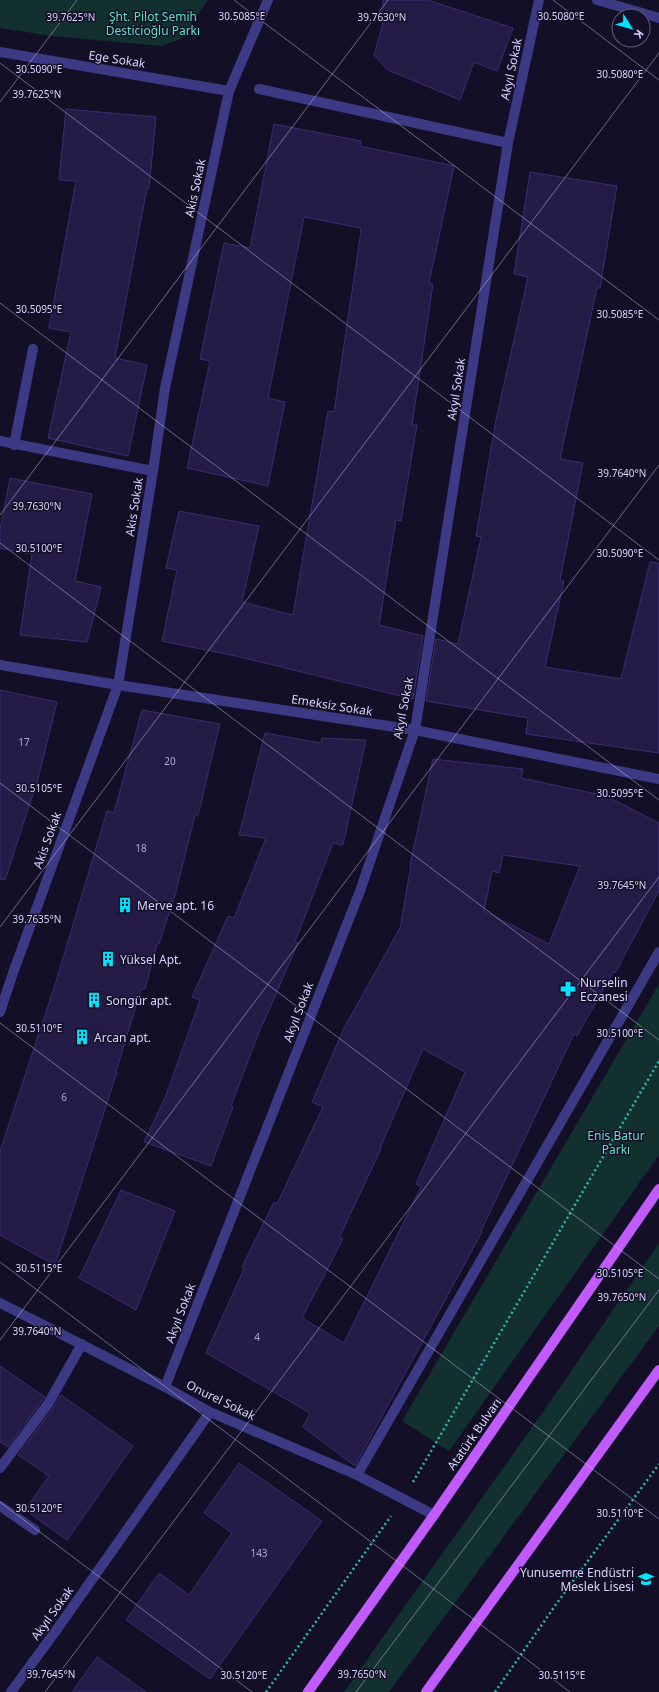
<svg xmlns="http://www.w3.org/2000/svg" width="659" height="1692" font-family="'Noto Sans',sans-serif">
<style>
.green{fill:#12302f}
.building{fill:#241b47;stroke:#3b2d73;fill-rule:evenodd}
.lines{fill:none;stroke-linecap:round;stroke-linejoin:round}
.path{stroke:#2fb8b0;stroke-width:2.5;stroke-dasharray:2 3;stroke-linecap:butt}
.minor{stroke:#3d3a85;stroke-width:10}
.major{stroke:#c25bff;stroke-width:10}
.ticks{fill:none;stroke:#d9d4ff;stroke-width:1;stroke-opacity:0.45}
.labels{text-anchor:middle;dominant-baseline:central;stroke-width:3;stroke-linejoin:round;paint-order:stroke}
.number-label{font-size:10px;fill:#aca6d1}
.park-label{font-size:12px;fill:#5fe0c0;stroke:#130f26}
.street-label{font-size:12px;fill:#d9d4ff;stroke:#130f26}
.poi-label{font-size:12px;fill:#d9d4ff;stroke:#130f26;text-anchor:start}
.ticks-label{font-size:10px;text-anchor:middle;fill:#d9d4ff;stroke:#130f26;stroke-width:3;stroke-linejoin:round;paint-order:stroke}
</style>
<rect width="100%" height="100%" fill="#130f26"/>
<!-- green -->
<path class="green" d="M 0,0 L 208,0 L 181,39 L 161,46 L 52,36 L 0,28 Z
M 659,984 L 659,1155 L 449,1451 L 402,1421 Z
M 659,1243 L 659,1326 L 389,1692 L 344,1692 L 552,1399 Z"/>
<!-- building -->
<path class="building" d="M 383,0 L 428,0 L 513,28 L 497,71 L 474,62 L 460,100 L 388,70 L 374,55 L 382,27 Z
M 66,109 L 156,117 L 149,188 L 147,188 L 115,358 L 147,365 L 128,456 L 48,438 L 71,332 L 49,328 L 76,181 L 59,180 Z
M 274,124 L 361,141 L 360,146 L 454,166 L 429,283 L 433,284 L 412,425 L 417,425 L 401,521 L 396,520 L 379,625 L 423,636 L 413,699 L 236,656 L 162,641 L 177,570 L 166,568 L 179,511 L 259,526 L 242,602 L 293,615 L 328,411 L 334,412 L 361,231 L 360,231 L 361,228 L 304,217 L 268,398 L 285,402 L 268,486 L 187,468 L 210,361 L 200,359 L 224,243 L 250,248 Z
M 530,172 L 617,186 L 600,288 L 597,288 L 560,459 L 583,463 L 560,580 L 564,581 L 545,667 L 621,679 L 650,562 L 659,563 L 659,753 L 526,734 L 528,718 L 426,701 L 436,639 L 458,644 L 481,537 L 476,536 L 496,420 L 528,277 L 514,274 Z
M 10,478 L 92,494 L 75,581 L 101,587 L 87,642 L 20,635 L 32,554 L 0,548 L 0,530 Z
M 0,690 L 57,702 L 35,791 L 34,791 L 5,880 L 0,879 Z
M 142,710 L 220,724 L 198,815 L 195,815 L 175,895 L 159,944 L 157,944 L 145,989 L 141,989 L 116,1072 L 117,1072 L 55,1265 L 0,1235 L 0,1151 L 55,985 L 107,811 L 114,813 Z
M 265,733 L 321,743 L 322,738 L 366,740 L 343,845 L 333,843 L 295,942 L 298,943 L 263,1024 L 262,1024 L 231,1106 L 233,1107 L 211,1166 L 144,1142 L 165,1098 L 200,1000 L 192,997 L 228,916 L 234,918 L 266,838 L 239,835 Z
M 433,759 L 523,769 L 521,778 L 606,796 L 659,823 L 659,891 L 615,973 L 613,972 L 577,1036 L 574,1034 L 481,1231 L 482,1232 L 355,1466 L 303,1427 L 310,1413 L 206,1353 L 244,1269 L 242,1267 L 274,1202 L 277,1204 L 323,1107 L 312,1102 L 344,1028 L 400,928 L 411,865 L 410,865 ZM 503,855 L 580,866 L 549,944 L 484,911 L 492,871 L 499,873 ZM 423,1049 L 465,1072 L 416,1184 L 421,1187 L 344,1343 L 302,1318 L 343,1239 L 339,1238 L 381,1149 L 380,1148 Z
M 121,1190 L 175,1211 L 136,1310 L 79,1278 Z
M 0,1366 L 45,1397 L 8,1447 L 0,1442 Z
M 61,1395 L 133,1446 L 67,1540 L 25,1510 L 49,1476 L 18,1455 L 53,1408 Z
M 239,1463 L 322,1521 L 210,1679 L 126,1620 L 159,1573 L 189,1595 L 232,1533 L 204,1513 Z
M 97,1657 L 146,1692 L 72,1692 Z"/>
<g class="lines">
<!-- path -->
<path class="path" d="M 413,1482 L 659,1061
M 266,1692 L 391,1516
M 495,1692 L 557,1603 L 659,1464"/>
<!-- minor -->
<path class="minor" d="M 597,0 L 659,18
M 0,52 L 229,91
M 259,89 L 508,143
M 0,441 L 153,471
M 14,445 L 33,349
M 0,665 L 118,685 L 415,730 L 659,779
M 0,1012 L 13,973 L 118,685 L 153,471 L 165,388 L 229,91 L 268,0
M 0,1303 L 165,1387 L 210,1412 L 357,1475 L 434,1515
M 165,1387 L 360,891 L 415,730 L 508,143 L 539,0
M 0,1468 L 48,1404 L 82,1344
M 357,1475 L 659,952
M 0,1506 L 35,1530
M 11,1692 L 55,1632 L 210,1412"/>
<!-- major -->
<path class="major" d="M 308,1692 L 434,1515 L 659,1189
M 426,1692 L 659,1370"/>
</g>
<!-- ticks -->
<path class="ticks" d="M 234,0 L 659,320M 553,0 L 659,80M 0,63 L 659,560M 0,102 L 77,0M 0,303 L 659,800M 0,515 L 388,0M 0,543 L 659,1040M 0,783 L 659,1279M 0,927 L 659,53M 0,1023 L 659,1519M 0,1262 L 570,1692M 0,1340 L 659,465M 0,1502 L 252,1692M 45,1692 L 659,877M 356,1692 L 659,1290"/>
<!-- icons -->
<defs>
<symbol id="building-bare" viewBox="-9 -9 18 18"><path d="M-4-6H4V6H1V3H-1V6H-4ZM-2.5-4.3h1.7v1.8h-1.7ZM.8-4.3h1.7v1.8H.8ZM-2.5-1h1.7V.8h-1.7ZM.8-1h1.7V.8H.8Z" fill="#00e5ff" stroke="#130f26" stroke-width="2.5" paint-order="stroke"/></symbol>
<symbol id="pharmacy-bare" viewBox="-9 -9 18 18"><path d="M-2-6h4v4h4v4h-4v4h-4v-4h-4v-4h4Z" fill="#00e5ff" stroke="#130f26" stroke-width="2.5" paint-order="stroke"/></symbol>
<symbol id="school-bare" viewBox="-9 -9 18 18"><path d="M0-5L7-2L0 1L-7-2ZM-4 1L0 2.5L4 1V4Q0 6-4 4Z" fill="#00e5ff" stroke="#130f26" stroke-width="2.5" paint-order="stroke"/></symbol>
</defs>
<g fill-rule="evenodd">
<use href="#building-bare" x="114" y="894" width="22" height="22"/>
<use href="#building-bare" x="97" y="948" width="22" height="22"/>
<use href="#pharmacy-bare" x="557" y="978" width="22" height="22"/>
<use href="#building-bare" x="83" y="989" width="22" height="22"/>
<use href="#building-bare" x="71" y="1026" width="22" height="22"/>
<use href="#school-bare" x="635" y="1568" width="22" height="22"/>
</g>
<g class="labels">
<!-- number labels -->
<g class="number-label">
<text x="24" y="742">17</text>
<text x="170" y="761">20</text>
<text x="141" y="848">18</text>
<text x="64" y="1097">6</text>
<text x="257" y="1337">4</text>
<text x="259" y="1553">143</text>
</g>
<!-- park labels -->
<g class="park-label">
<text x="153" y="16">Şht. Pilot Semih<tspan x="153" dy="14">Desticioğlu Parkı</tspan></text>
<text x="616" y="1135">Enis Batur<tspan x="616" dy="14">Parkı</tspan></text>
</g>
<!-- street labels -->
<g class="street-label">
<text transform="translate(117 59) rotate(9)">Ege Sokak</text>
<text transform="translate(511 69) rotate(-78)">Akyıl Sokak</text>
<text transform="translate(195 188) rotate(-78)">Akis Sokak</text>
<text transform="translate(456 389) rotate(-81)">Akyıl Sokak</text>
<text transform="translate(134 507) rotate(-81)">Akis Sokak</text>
<text transform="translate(332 705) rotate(9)">Emeksiz Sokak</text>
<text transform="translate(403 708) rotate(-79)">Akyıl Sokak</text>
<text transform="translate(47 840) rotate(-70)">Akis Sokak</text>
<text transform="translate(298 1012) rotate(-69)">Akyıl Sokak</text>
<text transform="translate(180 1313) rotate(-69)">Akyıl Sokak</text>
<text transform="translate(221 1400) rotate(26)">Onurel Sokak</text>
<text transform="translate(474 1434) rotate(-55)">Atatürk Bulvarı</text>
<text transform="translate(52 1613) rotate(-54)">Akyıl Sokak</text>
</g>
<!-- poi labels -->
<g class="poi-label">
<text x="137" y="905">Merve apt. 16</text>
<text x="120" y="959">Yüksel Apt.</text>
<text x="580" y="982">Nurselin<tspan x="580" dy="14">Eczanesi</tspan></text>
<text x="106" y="1000">Songür apt.</text>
<text x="94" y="1037">Arcan apt.</text>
<text x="634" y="1572" text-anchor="end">Yunusemre Endüstri<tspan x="634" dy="14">Meslek Lisesi</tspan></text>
</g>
</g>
<g class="ticks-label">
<text x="242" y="20">30.5085°E</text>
<text x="561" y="20">30.5080°E</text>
<text x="71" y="21">39.7625°N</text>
<text x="382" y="21">39.7630°N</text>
<text x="39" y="73">30.5090°E</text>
<text x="620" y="78">30.5080°E</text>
<text x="37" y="98">39.7625°N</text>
<text x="39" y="313">30.5095°E</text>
<text x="620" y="318">30.5085°E</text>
<text x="622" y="477">39.7640°N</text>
<text x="37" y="510">39.7630°N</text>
<text x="39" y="552">30.5100°E</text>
<text x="620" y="557">30.5090°E</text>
<text x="39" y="792">30.5105°E</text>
<text x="620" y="797">30.5095°E</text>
<text x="622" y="889">39.7645°N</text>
<text x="37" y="923">39.7635°N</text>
<text x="39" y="1032">30.5110°E</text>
<text x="620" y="1037">30.5100°E</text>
<text x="39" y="1272">30.5115°E</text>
<text x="620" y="1277">30.5105°E</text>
<text x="622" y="1301">39.7650°N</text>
<text x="37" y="1335">39.7640°N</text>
<text x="39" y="1512">30.5120°E</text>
<text x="620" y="1517">30.5110°E</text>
<text x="51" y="1678">39.7645°N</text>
<text x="362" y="1678">39.7650°N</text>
<text x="244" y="1679">30.5120°E</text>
<text x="562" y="1679">30.5115°E</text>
</g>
<!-- north arrow -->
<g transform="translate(631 28) rotate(127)"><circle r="19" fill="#130f26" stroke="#625e7d"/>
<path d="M0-3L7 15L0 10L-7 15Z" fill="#00e5ff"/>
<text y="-6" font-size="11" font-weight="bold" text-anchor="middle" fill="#d9d4ff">K</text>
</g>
</svg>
